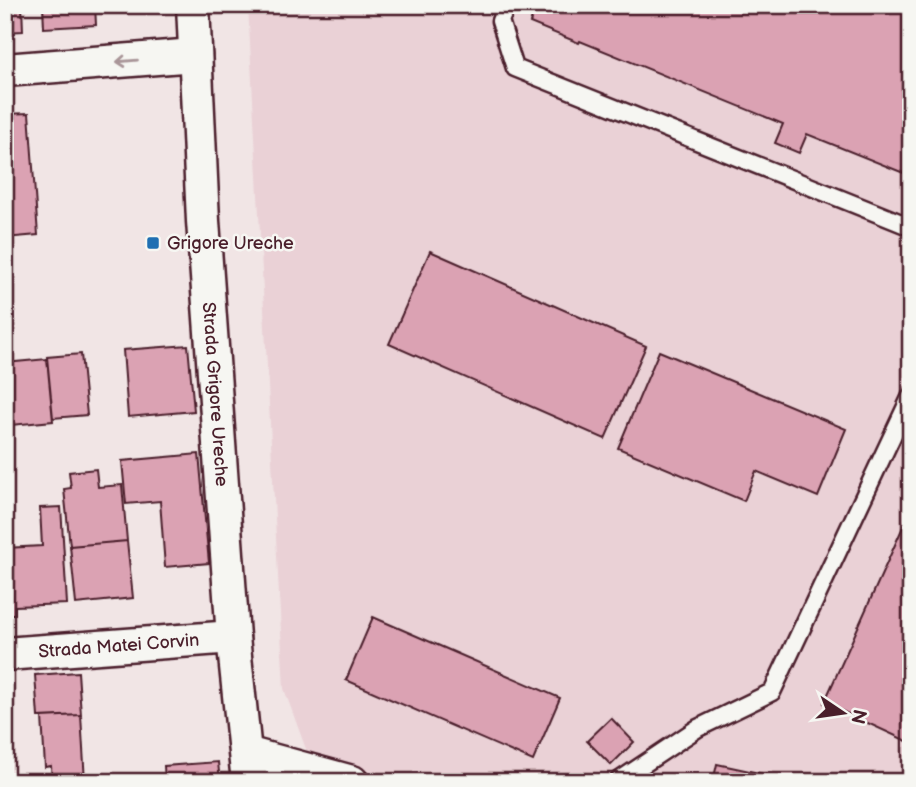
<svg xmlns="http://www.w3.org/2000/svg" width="916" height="787" font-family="'Balsamiq Sans',sans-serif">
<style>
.built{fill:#ead1d6}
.building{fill:#dba2b3;stroke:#4a1f2b;stroke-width:2}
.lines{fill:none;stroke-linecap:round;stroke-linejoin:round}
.service-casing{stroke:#4a1f2b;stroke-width:21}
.minor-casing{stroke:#4a1f2b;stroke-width:37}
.service{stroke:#f6f6f2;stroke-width:16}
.minor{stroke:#f6f6f2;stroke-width:32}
.oneway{stroke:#a99598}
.poi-dot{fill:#1f6fb2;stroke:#f6f6f2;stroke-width:2.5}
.labels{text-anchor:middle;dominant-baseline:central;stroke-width:5;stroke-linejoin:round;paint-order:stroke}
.poi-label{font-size:18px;fill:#4a1f2b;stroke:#f6f6f2;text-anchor:start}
.street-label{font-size:18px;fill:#4a1f2b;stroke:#f6f6f2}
</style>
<rect width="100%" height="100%" fill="#f1e5e5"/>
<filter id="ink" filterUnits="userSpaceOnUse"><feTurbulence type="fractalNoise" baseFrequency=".0143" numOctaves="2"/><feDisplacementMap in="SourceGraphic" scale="14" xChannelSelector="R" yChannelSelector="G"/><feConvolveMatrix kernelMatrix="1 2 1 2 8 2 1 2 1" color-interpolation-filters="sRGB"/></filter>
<g filter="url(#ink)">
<!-- built -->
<path class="built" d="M 248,5 L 911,5 L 911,782 L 318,782 L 284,689 Z"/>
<!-- building -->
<path class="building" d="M 5,5 L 22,5 L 23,31 L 5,32 Z
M 43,5 L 95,5 L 96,25 L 44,28 Z
M 537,5 L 911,5 L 911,176 L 807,134 L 799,153 L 775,143 L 783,124 L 580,41 L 579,43 L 530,23 Z
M 29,113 L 38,235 L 5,238 L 5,114 Z
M 430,251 L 646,346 L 605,439 L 389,344 Z
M 188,345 L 194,411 L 128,417 L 123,350 Z
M 659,351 L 846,429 L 818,497 L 756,471 L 744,501 L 618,448 Z
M 81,354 L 87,415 L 53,418 L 47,357 Z
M 47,359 L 53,421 L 11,425 L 5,363 Z
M 5,365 L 11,425 L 5,426 Z
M 199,454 L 209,563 L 165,567 L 160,501 L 126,504 L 122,461 Z
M 96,469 L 98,487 L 122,485 L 127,541 L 70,546 L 64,489 L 71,488 L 69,472 Z
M 61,507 L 67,604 L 15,606 L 15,614 L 5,614 L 5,548 L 42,546 L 40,508 Z
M 911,509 L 911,743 L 824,703 Z
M 127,541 L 133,598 L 76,604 L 70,546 Z
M 373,617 L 560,698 L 533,761 L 346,680 Z
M 78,672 L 81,715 L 38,717 L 35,675 Z
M 81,715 L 85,782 L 52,782 L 51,766 L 45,767 L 42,717 Z
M 611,718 L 634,742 L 611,765 L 587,741 Z
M 218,762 L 220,782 L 165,782 L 164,766 Z
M 717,764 L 801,782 L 713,782 Z"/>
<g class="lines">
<defs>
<path id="service" d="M 507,5 L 500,21 L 515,68 L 911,227
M 617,782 L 698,728 L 772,692 L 911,396"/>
<g id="minor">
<path id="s1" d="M 193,5 L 203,221 L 233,637 L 248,782"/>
<path d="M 5,70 L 195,55"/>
<path id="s2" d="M 5,654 L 233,637"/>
<path d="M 246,753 L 352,782"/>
</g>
</defs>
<!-- service casing -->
<use href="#service" class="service-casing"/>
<!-- minor casing -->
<use href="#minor" class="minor-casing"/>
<!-- service -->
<use href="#service" class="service"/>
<!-- minor -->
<use href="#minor" class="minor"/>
</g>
<!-- one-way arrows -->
<defs><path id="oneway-shaft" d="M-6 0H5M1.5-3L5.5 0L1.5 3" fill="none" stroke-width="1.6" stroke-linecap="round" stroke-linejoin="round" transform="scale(1.75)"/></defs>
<use class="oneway" href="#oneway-shaft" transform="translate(127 61) rotate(175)"/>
</g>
<!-- markers -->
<rect class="poi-dot" x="146" y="236" width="14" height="14" rx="3.5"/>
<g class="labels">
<!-- poi labels -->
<g class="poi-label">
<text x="167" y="243">Grigore Ureche</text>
</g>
<!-- street labels -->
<g class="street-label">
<text stroke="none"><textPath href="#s1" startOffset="390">Strada Grigore Ureche</textPath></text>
<text stroke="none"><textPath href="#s2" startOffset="114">Strada Matei Corvin</textPath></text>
</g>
</g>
<!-- margin -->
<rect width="916" height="787" fill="none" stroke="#f6f6f2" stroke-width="28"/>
<rect x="14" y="14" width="888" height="759" fill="none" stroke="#4a1f2b" stroke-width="2.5" filter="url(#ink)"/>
<!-- north arrow -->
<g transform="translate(843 713) rotate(103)" stroke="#f6f6f2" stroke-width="5" paint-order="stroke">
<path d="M0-5L12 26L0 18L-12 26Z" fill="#4a1f2b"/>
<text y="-10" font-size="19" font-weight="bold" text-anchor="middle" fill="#4a1f2b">N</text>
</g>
</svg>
